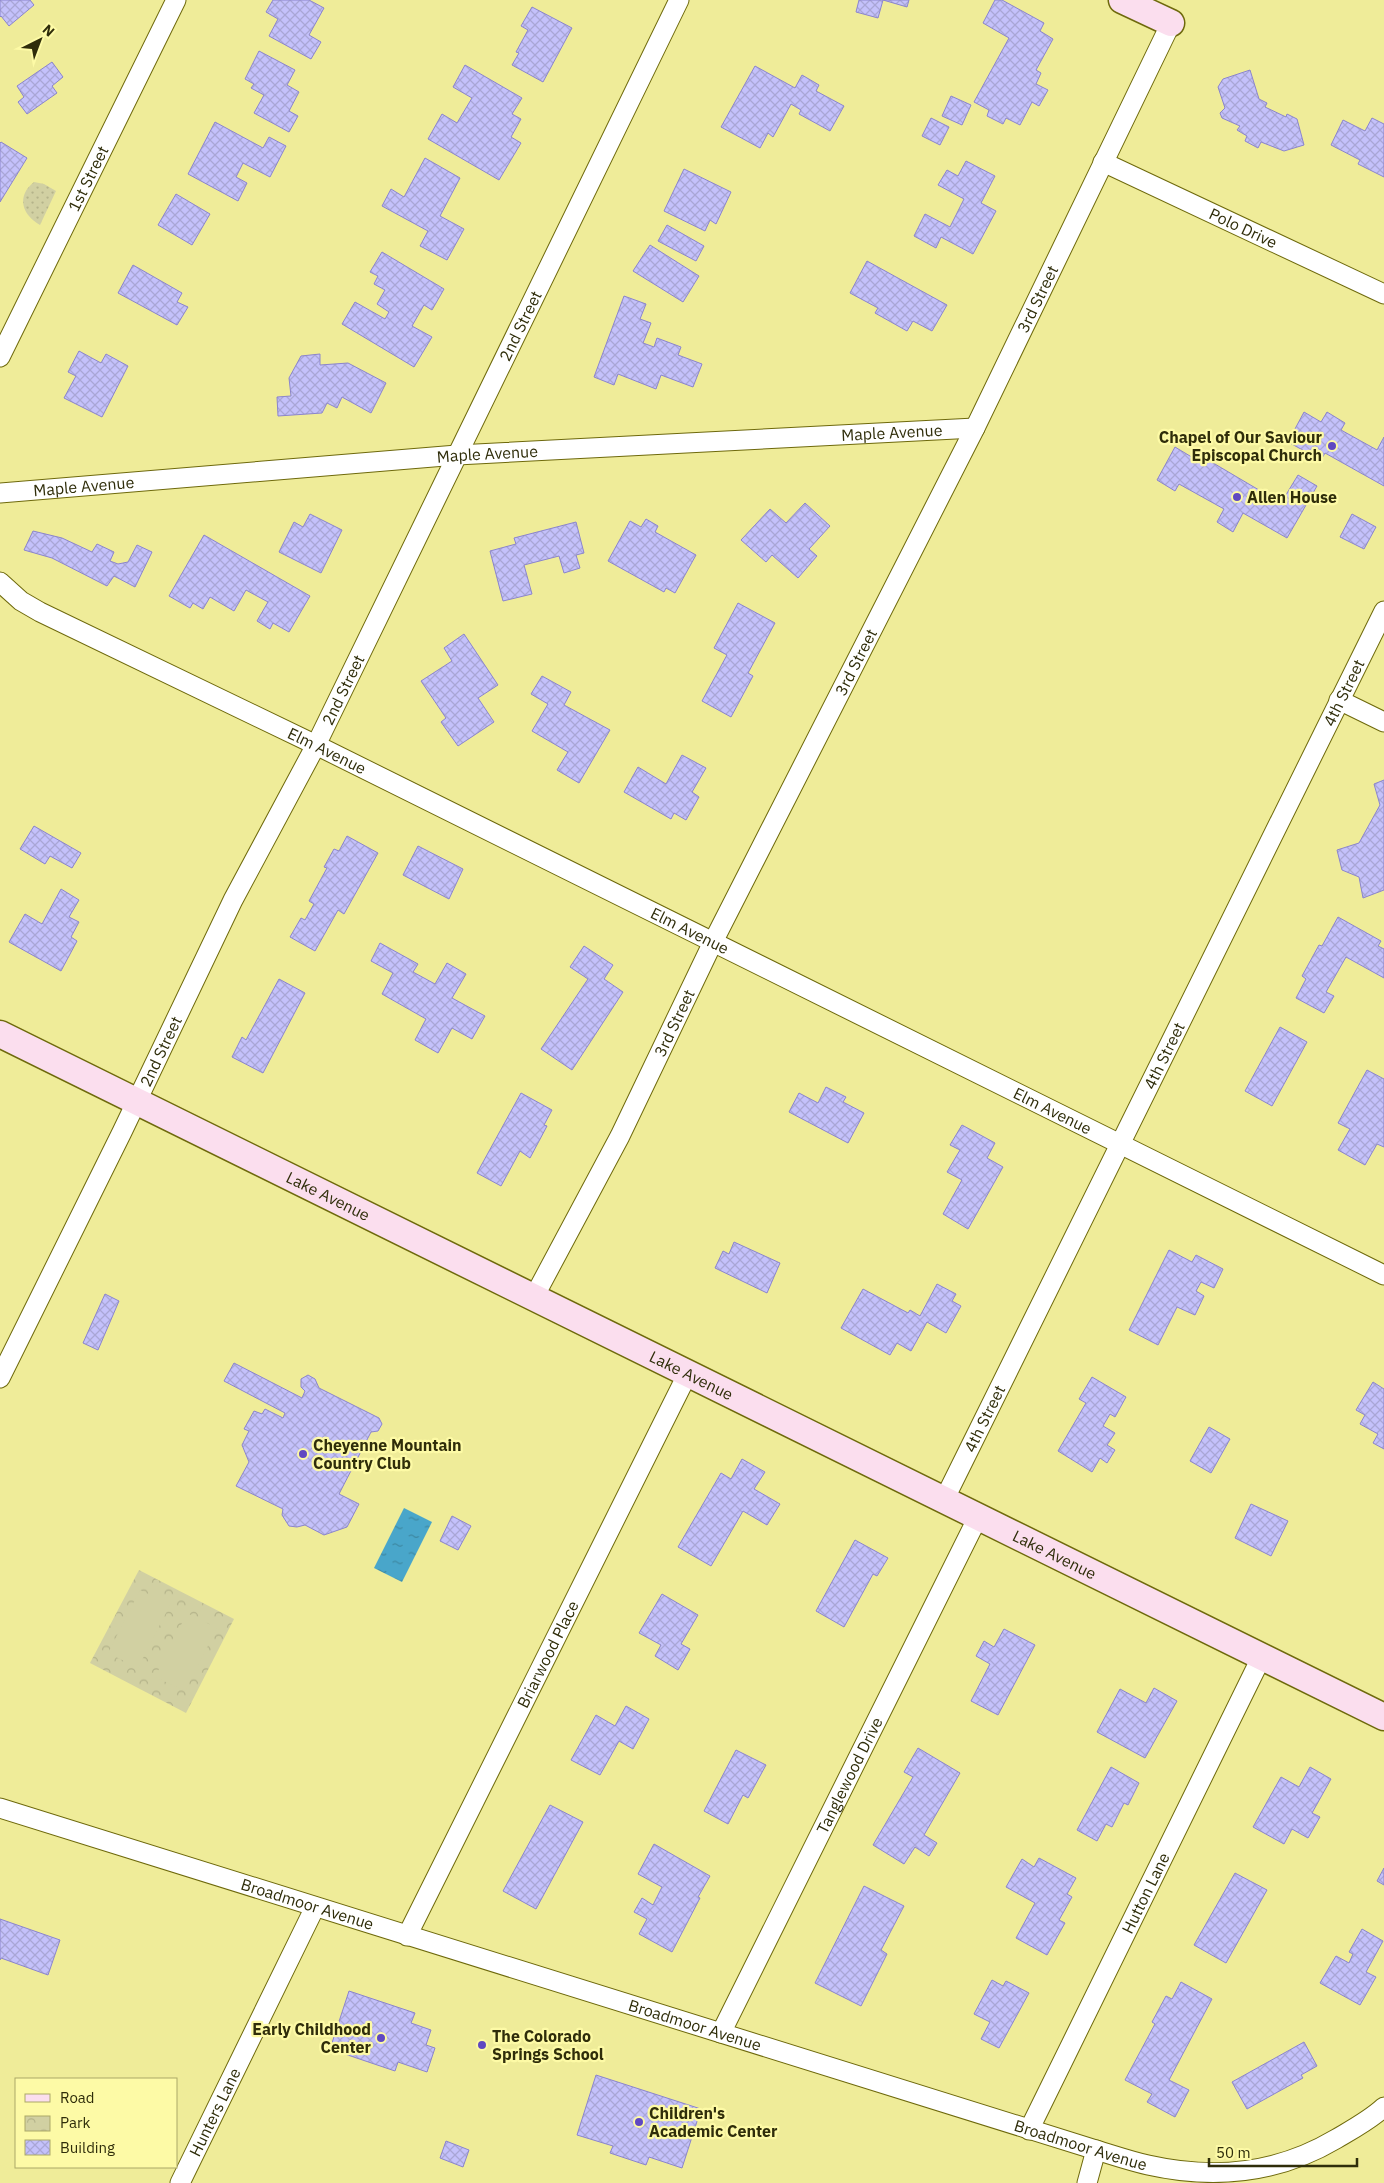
<svg xmlns="http://www.w3.org/2000/svg" width="1384" height="2183" font-family="'IBM Plex Sans',sans-serif">
<style>
.grass{fill:url(#grass-dots)}
.park{fill:url(#park-crowns)}
.garden{fill:#d1d0a2}
.water{fill:url(#water-ripples)}
.building{fill:url(#building-cross-hatch);stroke:#8b85cc}
.lines{fill:none;stroke-linecap:round;stroke-linejoin:round}
.street-casing{stroke:#6e690c;stroke-width:21}
.secondary-casing{stroke:#6e690c;stroke-width:29}
.street{stroke:#fff;stroke-width:19}
.secondary{stroke:#fbdeee;stroke-width:26}
.poi-dot{fill:#5f48c1;stroke:#fdfaa6;stroke-width:2}
.labels{text-anchor:middle;dominant-baseline:central;stroke-width:4.5;stroke-linejoin:round;paint-order:stroke}
.street-label{font-size:16px;fill:#2f2d0a;stroke:#fdfaa6}
.poi-label{font-size:16px;font-weight:bold;fill:#2f2d0a;stroke:#fdfaa6;text-anchor:start}
</style>
<defs>
<pattern id="grass-dots" width="8" height="8" patternUnits="userSpaceOnUse" patternTransform="scale(1.25)"><rect width="8" height="8" fill="#d1d0a2"/><path d="M2 2h.1M6 6h.1" fill="none" stroke="#b4b38a" stroke-width="1.8" stroke-linecap="round"/></pattern>
<pattern id="park-crowns" width="20" height="18" patternUnits="userSpaceOnUse" patternTransform="scale(1.25)"><rect width="20" height="18" fill="#d1d0a2"/><path d="M2 6a3 3 0 1 1 6 0M12 15a3 3 0 1 1 6 0" fill="none" stroke="#b4b38a"/></pattern>
<pattern id="water-ripples" width="26" height="14" patternUnits="userSpaceOnUse" patternTransform="scale(1.25)"><rect width="26" height="14" fill="#49a6ca"/><path d="M2 4q2-2 4 0t4 0M15 11q2-2 4 0t4 0" fill="none" stroke="#3d88a2"/></pattern>
<pattern id="building-cross-hatch" width="8" height="8" patternUnits="userSpaceOnUse" patternTransform="scale(1.25)"><rect width="8" height="8" fill="#c4c1fb"/><path d="M0 0l8 8M0 8l8-8" fill="none" stroke="#a9a6d6"/></pattern>
</defs>
<rect width="100%" height="100%" fill="#efec99"/>
<!-- grass -->
<path class="grass" d="M 34,182 L 44,184 L 56,191 L 40,225 C 22,215 16,196 34,182 Z"/>
<!-- park -->
<path class="park" d="M 139,1570 L 234,1619 L 186,1713 L 90,1663 Z"/>
<!-- garden -->
<path class="garden" d="M 140,1590 L 170,1605 L 138,1668 L 108,1653 Z
M 187,1613 L 217,1628 L 185,1691 L 155,1677 Z"/>
<!-- water -->
<path class="water" d="M 404,1508 L 432,1522 L 402,1582 L 374,1568 Z"/>
<!-- building -->
<path class="building" d="M 0,0 L 30,0 L 34,5 L 9,26 L 1,16 L 0,17 Z
M 273,0 L 309,0 L 324,8 L 309,35 L 321,42 L 311,59 L 269,36 L 278,19 L 266,12 Z
M 859,0 L 909,0 L 907,7 L 883,0 L 878,18 L 856,12 Z
M 995,0 L 1002,0 L 1044,23 L 1040,31 L 1053,39 L 1036,70 L 1041,73 L 1036,84 L 1048,90 L 1039,106 L 1032,102 L 1020,125 L 1006,118 L 1003,124 L 987,116 L 989,110 L 974,102 L 1009,38 L 983,23 Z
M 532,7 L 572,28 L 543,82 L 512,65 L 519,53 L 516,52 L 528,30 L 521,26 Z
M 259,51 L 295,70 L 287,85 L 299,92 L 289,111 L 298,116 L 289,132 L 254,113 L 264,95 L 251,88 L 254,84 L 245,79 Z
M 52,62 L 63,77 L 52,86 L 57,93 L 27,114 L 18,102 L 24,97 L 17,86 Z
M 465,65 L 522,98 L 512,114 L 521,119 L 511,137 L 521,143 L 499,180 L 428,139 L 442,114 L 457,123 L 472,98 L 453,87 Z
M 755,66 L 795,88 L 802,75 L 819,85 L 816,91 L 844,106 L 830,131 L 799,114 L 801,110 L 791,104 L 773,137 L 768,133 L 760,148 L 721,127 Z
M 1250,70 L 1259,99 L 1267,103 L 1265,107 L 1286,117 L 1287,114 L 1297,119 L 1304,145 L 1284,151 L 1261,142 L 1258,148 L 1245,141 L 1247,136 L 1237,130 L 1240,126 L 1222,118 L 1220,113 L 1225,108 L 1218,87 L 1223,79 Z
M 951,96 L 971,105 L 962,125 L 942,116 Z
M 931,118 L 949,127 L 940,145 L 922,136 Z
M 1372,118 L 1384,124 L 1384,177 L 1358,164 L 1360,160 L 1331,145 L 1343,120 L 1365,131 Z
M 215,122 L 263,148 L 269,137 L 286,146 L 270,177 L 243,163 L 236,177 L 247,183 L 238,201 L 188,174 Z
M 1,142 L 27,158 L 0,202 L 0,143 Z
M 425,158 L 460,178 L 440,216 L 464,229 L 447,260 L 420,246 L 428,231 L 382,206 L 391,189 L 404,197 Z
M 966,161 L 995,176 L 981,203 L 996,211 L 973,254 L 941,237 L 936,248 L 914,236 L 925,214 L 950,227 L 964,199 L 938,185 L 947,170 L 958,176 Z
M 684,169 L 731,192 L 716,224 L 710,220 L 705,231 L 664,211 Z
M 176,194 L 210,214 L 192,245 L 158,225 Z
M 667,225 L 704,246 L 696,261 L 658,241 Z
M 650,245 L 699,276 L 683,302 L 633,271 Z
M 382,252 L 444,289 L 432,310 L 424,305 L 412,326 L 432,337 L 414,367 L 342,324 L 355,302 L 385,319 L 389,312 L 377,304 L 385,290 L 374,284 L 378,276 L 370,272 Z
M 867,261 L 947,305 L 932,331 L 913,321 L 907,331 L 875,313 L 878,308 L 850,293 Z
M 133,265 L 182,293 L 177,302 L 188,307 L 177,325 L 118,293 Z
M 624,296 L 646,304 L 640,319 L 651,323 L 643,343 L 654,347 L 657,338 L 681,347 L 678,355 L 702,364 L 693,387 L 661,375 L 656,389 L 618,374 L 614,385 L 594,377 Z
M 79,351 L 101,363 L 106,354 L 128,366 L 102,417 L 64,398 L 76,376 L 68,372 Z
M 320,354 L 320,365 L 348,363 L 386,383 L 371,413 L 342,397 L 337,408 L 327,403 L 322,413 L 278,416 L 277,397 L 291,396 L 289,378 L 301,356 Z
M 1304,412 L 1321,422 L 1327,412 L 1345,423 L 1341,430 L 1377,450 L 1384,437 L 1384,486 L 1325,453 L 1321,460 L 1288,442 Z
M 1175,447 L 1200,462 L 1203,457 L 1281,503 L 1298,475 L 1317,486 L 1287,538 L 1243,513 L 1233,532 L 1217,522 L 1224,509 L 1179,484 L 1175,491 L 1157,480 Z
M 805,503 L 830,526 L 809,549 L 817,556 L 798,578 L 772,555 L 766,562 L 741,540 L 770,509 L 786,523 Z
M 310,514 L 342,530 L 321,573 L 279,552 L 294,522 L 303,527 Z
M 1352,514 L 1376,527 L 1364,549 L 1340,537 Z
M 646,519 L 658,526 L 655,532 L 696,555 L 675,593 L 666,588 L 664,592 L 608,561 L 630,521 L 641,527 Z
M 576,522 L 584,553 L 576,555 L 580,568 L 564,573 L 559,556 L 524,565 L 532,594 L 503,601 L 490,551 L 516,544 L 514,538 Z
M 33,531 L 62,538 L 92,552 L 97,544 L 114,552 L 110,561 L 118,564 L 128,562 L 137,545 L 152,552 L 135,587 L 114,576 L 107,586 L 52,558 L 24,550 Z
M 204,535 L 310,596 L 289,632 L 273,623 L 270,629 L 257,621 L 268,602 L 246,590 L 234,611 L 210,597 L 203,609 L 193,603 L 190,608 L 169,596 Z
M 738,603 L 775,623 L 748,673 L 753,676 L 731,717 L 702,701 L 727,655 L 714,648 Z
M 464,634 L 498,685 L 478,698 L 494,722 L 458,746 L 441,722 L 446,718 L 421,681 L 452,661 L 444,648 Z
M 542,676 L 571,692 L 564,705 L 610,730 L 579,783 L 557,770 L 568,752 L 532,731 L 548,704 L 531,694 Z
M 682,755 L 706,768 L 692,792 L 699,797 L 686,820 L 674,813 L 671,819 L 624,792 L 638,767 L 666,784 Z
M 1384,780 L 1384,890 L 1363,898 L 1359,877 L 1342,870 L 1337,850 L 1359,843 L 1380,805 L 1374,784 Z
M 34,826 L 81,853 L 72,868 L 50,856 L 45,864 L 20,849 Z
M 347,836 L 378,853 L 344,914 L 338,910 L 315,951 L 290,937 L 301,918 L 305,920 L 314,904 L 309,901 L 327,868 L 324,867 L 334,849 L 339,851 Z
M 418,846 L 463,869 L 449,899 L 403,875 Z
M 61,889 L 79,900 L 69,917 L 79,922 L 71,937 L 77,941 L 61,971 L 9,942 L 25,914 L 42,924 Z
M 1338,917 L 1381,941 L 1378,946 L 1384,949 L 1384,978 L 1346,957 L 1326,992 L 1334,996 L 1324,1013 L 1296,998 L 1306,979 L 1302,976 L 1319,945 L 1322,946 Z
M 380,943 L 418,964 L 413,972 L 435,984 L 447,963 L 466,974 L 452,998 L 485,1016 L 472,1039 L 452,1028 L 438,1053 L 415,1040 L 426,1019 L 382,994 L 393,973 L 371,961 Z
M 584,946 L 613,965 L 604,979 L 623,992 L 572,1070 L 541,1049 L 588,979 L 570,967 Z
M 279,979 L 305,993 L 263,1073 L 232,1057 L 242,1037 L 246,1040 Z
M 1280,1027 L 1307,1042 L 1272,1106 L 1245,1091 Z
M 1367,1070 L 1384,1079 L 1384,1147 L 1377,1144 L 1365,1165 L 1338,1150 L 1350,1129 L 1338,1123 Z
M 826,1087 L 846,1097 L 843,1102 L 864,1113 L 848,1143 L 789,1112 L 799,1093 L 818,1103 Z
M 521,1093 L 552,1110 L 544,1125 L 547,1126 L 530,1158 L 520,1151 L 501,1186 L 477,1173 Z
M 962,1125 L 995,1143 L 987,1158 L 1003,1167 L 968,1229 L 943,1214 L 962,1180 L 947,1172 L 960,1150 L 950,1145 Z
M 734,1242 L 780,1263 L 767,1293 L 715,1268 L 723,1251 L 729,1254 Z
M 1169,1250 L 1192,1262 L 1196,1255 L 1223,1269 L 1214,1288 L 1201,1282 L 1196,1291 L 1204,1296 L 1195,1315 L 1177,1307 L 1158,1345 L 1129,1330 Z
M 937,1284 L 956,1294 L 952,1301 L 961,1306 L 946,1333 L 927,1322 L 911,1351 L 897,1343 L 890,1355 L 841,1328 L 863,1289 L 908,1313 L 910,1310 L 920,1316 Z
M 105,1294 L 119,1301 L 98,1350 L 83,1343 Z
M 234,1363 L 302,1398 L 305,1391 L 301,1387 L 301,1379 L 308,1375 L 315,1379 L 319,1388 L 379,1418 L 382,1424 L 378,1431 L 371,1432 L 339,1494 L 359,1504 L 347,1527 L 324,1535 L 305,1525 L 297,1527 L 289,1526 L 282,1515 L 283,1509 L 236,1486 L 249,1462 L 242,1445 L 249,1431 L 244,1429 L 254,1411 L 262,1414 L 265,1409 L 283,1418 L 285,1413 L 224,1381 Z
M 1092,1377 L 1126,1397 L 1115,1417 L 1110,1414 L 1103,1426 L 1115,1433 L 1107,1445 L 1115,1450 L 1107,1463 L 1100,1458 L 1092,1472 L 1058,1451 L 1086,1403 L 1079,1399 Z
M 1373,1382 L 1384,1389 L 1384,1449 L 1373,1443 L 1378,1434 L 1360,1424 L 1365,1415 L 1356,1410 Z
M 1209,1427 L 1230,1439 L 1211,1473 L 1190,1461 Z
M 742,1459 L 765,1472 L 754,1489 L 780,1504 L 767,1525 L 743,1511 L 711,1566 L 678,1547 L 721,1473 L 731,1479 Z
M 1251,1504 L 1288,1521 L 1271,1556 L 1235,1538 Z
M 452,1516 L 471,1526 L 458,1550 L 440,1541 Z
M 855,1540 L 888,1558 L 877,1576 L 873,1574 L 844,1627 L 816,1611 Z
M 662,1594 L 698,1615 L 681,1644 L 690,1649 L 678,1670 L 655,1656 L 661,1645 L 639,1633 Z
M 1004,1629 L 1035,1645 L 998,1715 L 971,1701 L 990,1664 L 976,1656 L 984,1641 L 994,1647 Z
M 1154,1688 L 1177,1701 L 1145,1758 L 1097,1732 L 1120,1689 L 1146,1703 Z
M 626,1706 L 649,1719 L 633,1749 L 619,1741 L 600,1775 L 571,1760 L 596,1715 L 615,1726 Z
M 918,1748 L 960,1773 L 924,1835 L 937,1843 L 929,1856 L 915,1847 L 904,1864 L 873,1845 L 913,1777 L 904,1772 Z
M 736,1750 L 766,1765 L 748,1798 L 743,1795 L 728,1824 L 704,1811 Z
M 1111,1767 L 1139,1783 L 1128,1805 L 1124,1803 L 1112,1827 L 1106,1824 L 1097,1841 L 1077,1830 Z
M 1310,1767 L 1331,1779 L 1312,1813 L 1320,1817 L 1308,1838 L 1292,1829 L 1284,1844 L 1253,1827 L 1281,1777 L 1299,1787 Z
M 550,1805 L 583,1822 L 536,1909 L 503,1891 Z
M 654,1844 L 710,1876 L 698,1897 L 700,1898 L 672,1952 L 639,1934 L 647,1919 L 634,1912 L 642,1898 L 653,1905 L 662,1887 L 638,1874 Z
M 1039,1858 L 1076,1878 L 1067,1894 L 1072,1897 L 1059,1920 L 1065,1923 L 1047,1955 L 1016,1938 L 1035,1903 L 1006,1887 L 1022,1859 L 1034,1867 Z
M 1384,1868 L 1384,1885 L 1377,1881 Z
M 1235,1873 L 1267,1890 L 1226,1963 L 1194,1945 Z
M 864,1886 L 904,1906 L 881,1950 L 887,1954 L 861,2006 L 815,1983 Z
M 0,1919 L 60,1940 L 48,1975 L 1,1958 L 0,1960 Z
M 1362,1929 L 1383,1941 L 1366,1972 L 1376,1977 L 1360,2005 L 1320,1983 L 1336,1956 L 1349,1963 L 1353,1954 L 1349,1952 Z
M 992,1980 L 1003,1986 L 1006,1981 L 1029,1993 L 999,2048 L 981,2039 L 990,2022 L 974,2014 Z
M 1181,1982 L 1212,1999 L 1169,2080 L 1189,2090 L 1175,2117 L 1147,2102 L 1152,2094 L 1125,2080 L 1155,2024 L 1152,2022 L 1166,1996 L 1172,1999 Z
M 349,1991 L 415,2013 L 411,2023 L 431,2030 L 426,2045 L 435,2048 L 427,2072 L 398,2062 L 395,2071 L 330,2049 Z
M 1304,2042 L 1317,2066 L 1301,2075 L 1303,2078 L 1247,2109 L 1232,2082 Z
M 596,2075 L 701,2109 L 682,2168 L 649,2157 L 646,2165 L 610,2153 L 613,2146 L 577,2135 Z
M 446,2141 L 469,2150 L 463,2167 L 440,2158 Z"/>
<g class="lines">
<defs>
<g id="street">
<path id="s1" d="M 1103,162 L 1384,294"/>
<path id="s2" d="M 0,357 L 176,0"/>
<path id="s3" d="M 0,493 L 457,455 L 975,428"/>
<path id="s4" d="M 0,582 L 21,601 L 40,612 L 316,745 L 1384,1275"/>
<path d="M 1339,700 L 1384,722"/>
<path id="s5" d="M 534,1297 L 620,1136 L 713,942 L 975,428 L 1171,23"/>
<path id="s6" d="M 0,1378 L 122,1132 L 233,900 L 316,745 L 679,0"/>
<path id="s7" d="M 944,1500 L 1384,611"/>
<path id="s8" d="M 0,1808 L 1096,2150 C 1113,2155 1130,2161 1148,2165 C 1215,2180 1277,2174 1336,2139 C 1353,2129 1370,2120 1384,2107"/>
<path id="s9" d="M 407,1936 L 688,1373"/>
<path id="s10" d="M 721,2033 L 978,1517"/>
<path id="s11" d="M 1029,2130 L 1262,1656"/>
<path id="s12" d="M 180,2183 L 315,1907"/>
<path d="M 1087,2183 L 1096,2150"/>
</g>
<g id="secondary">
<path d="M 1122,0 L 1171,23"/>
<path id="s13" d="M 0,1034 L 1384,1717"/>
</g>
</defs>
<!-- street casing -->
<use href="#street" class="street-casing"/>
<!-- secondary casing -->
<use href="#secondary" class="secondary-casing"/>
<!-- street -->
<use href="#street" class="street"/>
<!-- secondary -->
<use href="#secondary" class="secondary"/>
</g>
<!-- markers -->
<g class="poi-dot">
<circle cx="1332" cy="446" r="5"/>
<circle cx="1237" cy="497" r="5"/>
<circle cx="303" cy="1454" r="5"/>
<circle cx="381" cy="2038" r="5"/>
<circle cx="482" cy="2045" r="5"/>
<circle cx="639" cy="2122" r="5"/>
</g>
<g class="labels">
<!-- street labels -->
<g class="street-label">
<text stroke="none"><textPath href="#s2" startOffset="199">1st Street</textPath></text>
<text stroke="none"><textPath href="#s1" startOffset="155">Polo Drive</textPath></text>
<text stroke="none"><textPath href="#s5" startOffset="1118">3rd Street</textPath></text>
<text stroke="none"><textPath href="#s6" startOffset="1174">2nd Street</textPath></text>
<text stroke="none"><textPath href="#s3" startOffset="894">Maple Avenue</textPath></text>
<text stroke="none"><textPath href="#s3" startOffset="489">Maple Avenue</textPath></text>
<text stroke="none"><textPath href="#s3" startOffset="84">Maple Avenue</textPath></text>
<text stroke="none"><textPath href="#s5" startOffset="712">3rd Street</textPath></text>
<text stroke="none"><textPath href="#s6" startOffset="769">2nd Street</textPath></text>
<text stroke="none"><textPath href="#s7" startOffset="901">4th Street</textPath></text>
<text stroke="none"><textPath href="#s4" startOffset="369">Elm Avenue</textPath></text>
<text stroke="none"><textPath href="#s4" startOffset="774">Elm Avenue</textPath></text>
<text stroke="none"><textPath href="#s5" startOffset="308">3rd Street</textPath></text>
<text stroke="none"><textPath href="#s6" startOffset="364">2nd Street</textPath></text>
<text stroke="none"><textPath href="#s7" startOffset="496">4th Street</textPath></text>
<text stroke="none"><textPath href="#s4" startOffset="1179">Elm Avenue</textPath></text>
<text stroke="none"><textPath href="#s13" startOffset="366">Lake Avenue</textPath></text>
<text stroke="none"><textPath href="#s13" startOffset="771">Lake Avenue</textPath></text>
<text stroke="none"><textPath href="#s7" startOffset="91">4th Street</textPath></text>
<text stroke="none"><textPath href="#s13" startOffset="1176">Lake Avenue</textPath></text>
<text stroke="none"><textPath href="#s9" startOffset="315">Briarwood Place</textPath></text>
<text stroke="none"><textPath href="#s10" startOffset="288">Tanglewood Drive</textPath></text>
<text stroke="none"><textPath href="#s11" startOffset="264">Hutton Lane</textPath></text>
<text stroke="none"><textPath href="#s8" startOffset="322">Broadmoor Avenue</textPath></text>
<text stroke="none"><textPath href="#s8" startOffset="728">Broadmoor Avenue</textPath></text>
<text stroke="none"><textPath href="#s12" startOffset="79">Hunters Lane</textPath></text>
<text stroke="none"><textPath href="#s8" startOffset="1132">Broadmoor Avenue</textPath></text>
</g>
<!-- poi labels -->
<g class="poi-label">
<text x="1322" y="437" text-anchor="end">Chapel of Our Saviour<tspan x="1322" dy="18">Episcopal Church</tspan></text>
<text x="1247" y="497">Allen House</text>
<text x="313" y="1445">Cheyenne Mountain<tspan x="313" dy="18">Country Club</tspan></text>
<text x="371" y="2029" text-anchor="end">Early Childhood<tspan x="371" dy="18">Center</tspan></text>
<text x="492" y="2036">The Colorado<tspan x="492" dy="18">Springs School</tspan></text>
<text x="649" y="2113">Children's<tspan x="649" dy="18">Academic Center</tspan></text>
</g>
</g>
<!-- legend -->
<rect x="15" y="2078" width="162" height="90" fill="#fdfaa6" stroke="#aba868"/>
<rect x="25" y="2094" width="25" height="8" fill="#fbdeee" stroke="#aba868"/>
<text x="60" y="2103" font-size="15" fill="#2f2d0a">Road</text>
<rect x="25" y="2116" width="25" height="15" fill="url(#park-crowns)" stroke="#aba868"/>
<text x="60" y="2128" font-size="15" fill="#2f2d0a">Park</text>
<rect x="25" y="2140" width="25" height="15" fill="url(#building-cross-hatch)" stroke="#aba868"/>
<text x="60" y="2153" font-size="15" fill="#2f2d0a">Building</text>
<!-- north arrow -->
<g transform="translate(40 40) rotate(42)" stroke="#fdfaa6" stroke-width="4" paint-order="stroke">
<path d="M0-4L9 19L0 12L-9 19Z" fill="#2f2d0a"/>
<text y="-8" font-size="14" font-weight="bold" text-anchor="middle" fill="#2f2d0a">N</text>
</g>
<!-- scale -->
<path d="M1209 2158v8h148v-8" fill="none" stroke="#2f2d0a" stroke-width="2.5"/>
<text x="1216" y="2158" font-size="15" fill="#2f2d0a" stroke="#fdfaa6" stroke-width="4" paint-order="stroke">50 m</text>
</svg>
